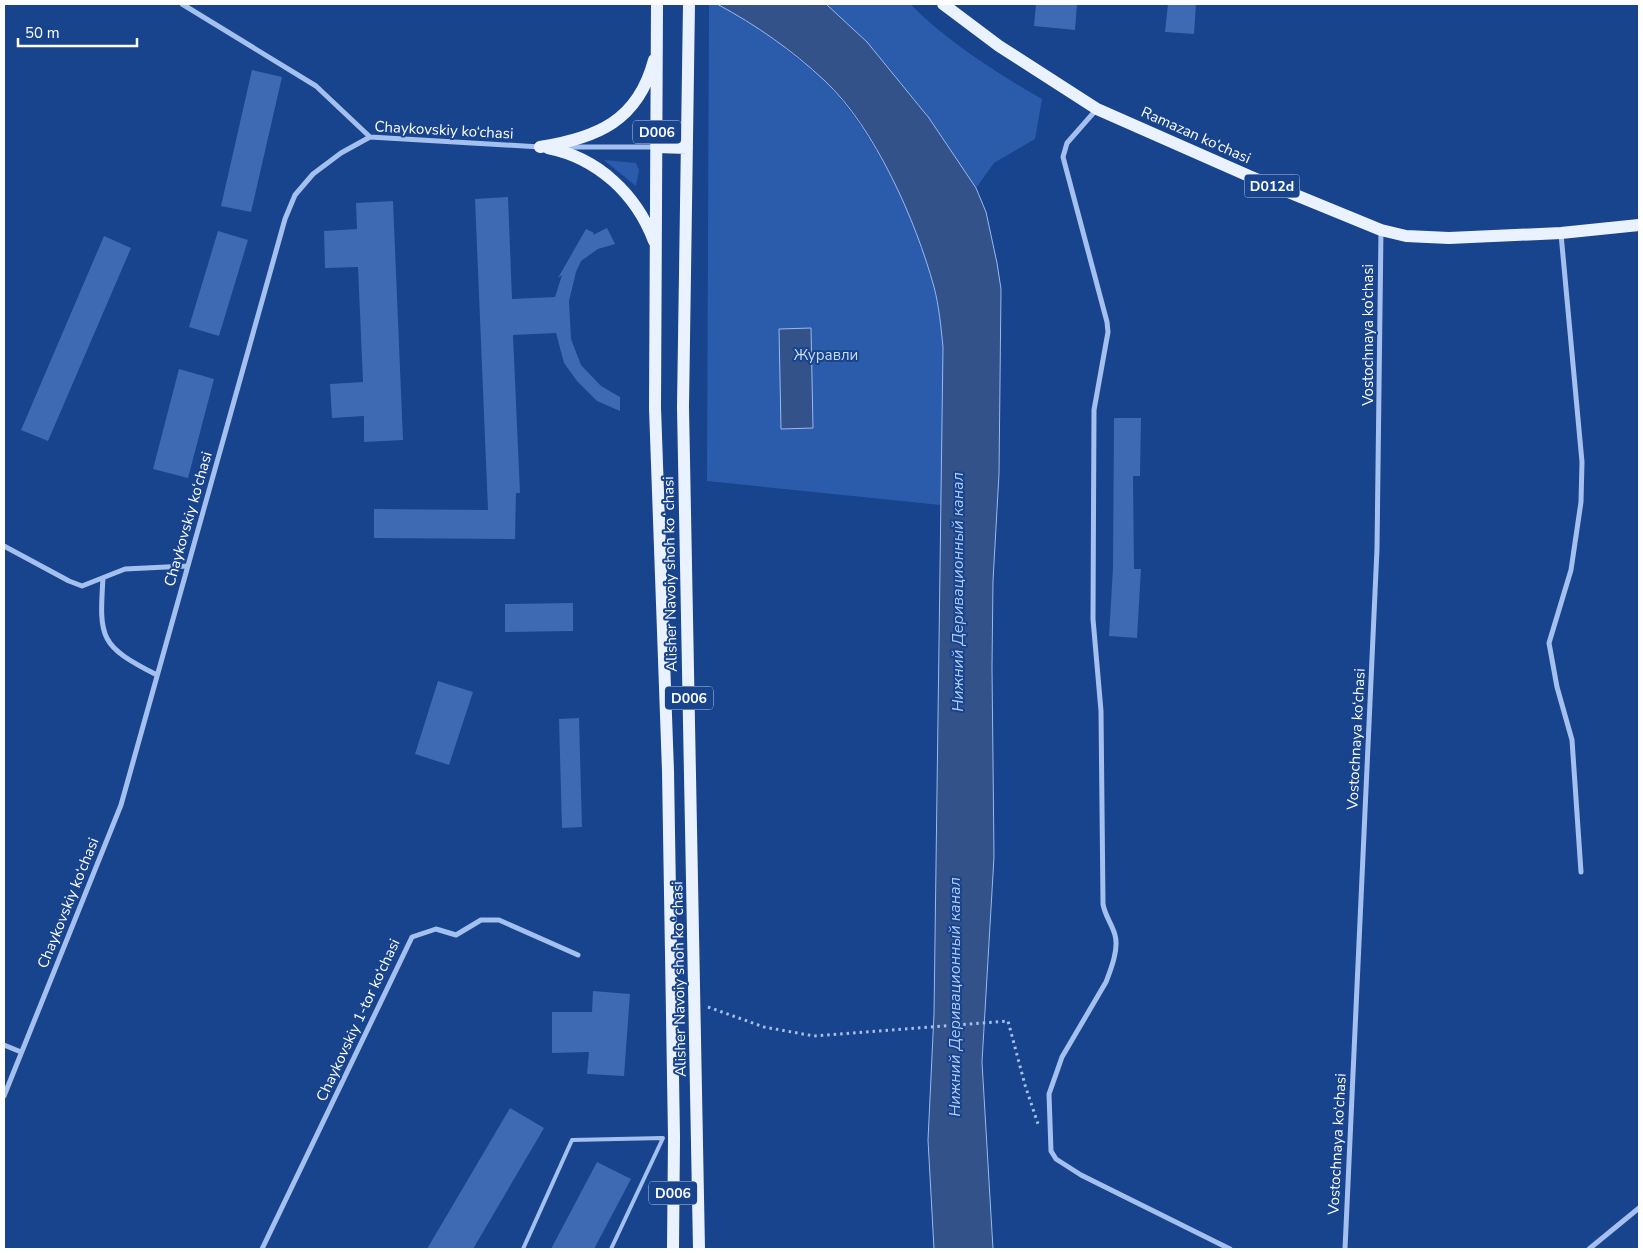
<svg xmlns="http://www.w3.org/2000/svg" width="1643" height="1253" font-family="'Nunito Sans',sans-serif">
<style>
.green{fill:#2b5cab}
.water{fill:#335289;stroke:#96baf1}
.building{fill:#3d6ab3}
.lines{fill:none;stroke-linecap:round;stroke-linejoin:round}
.path{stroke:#a4c0ee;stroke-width:3;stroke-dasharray:2.5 4;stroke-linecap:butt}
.lane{stroke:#a4c0ee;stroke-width:4}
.street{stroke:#a4c0ee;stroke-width:5}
.primary{stroke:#ebf2ff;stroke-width:12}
.labels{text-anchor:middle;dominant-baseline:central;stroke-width:4;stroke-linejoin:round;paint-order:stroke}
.shield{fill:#18438d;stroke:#bac7dd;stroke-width:1}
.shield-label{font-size:14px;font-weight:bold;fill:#fff}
.street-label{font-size:15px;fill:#fff;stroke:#18438d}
.park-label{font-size:15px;fill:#caddfa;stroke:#18438d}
.water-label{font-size:16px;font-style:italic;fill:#b0cbf6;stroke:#18438d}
</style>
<rect width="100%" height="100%" fill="#18438d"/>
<!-- green -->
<path class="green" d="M 709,4 C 733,4 774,38 792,54 C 804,63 817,72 827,83 C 888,150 937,256 943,346 C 945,364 943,382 943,399 C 942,435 942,470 941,505 L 707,481 Z
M 826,4 L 910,4 C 948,42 995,72 1042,99 L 1035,139 L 994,163 L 976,188 L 926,114 L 867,42 Z
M 604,160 L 636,163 L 639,170 L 636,186 Z"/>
<!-- water -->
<path class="water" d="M 717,4 L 826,4 L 867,42 L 929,118 L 976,188 L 986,212 L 997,263 L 1001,289 L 999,474 L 993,581 L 992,667 L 994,857 L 982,1062 L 993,1249 L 934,1249 L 928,1140 L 934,1014 L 943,347 C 941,327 939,306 934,287 C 916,221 875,128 825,81 C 792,50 756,25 717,4 Z
M 811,328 L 813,428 L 781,429 L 779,329 Z"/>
<!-- building -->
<path class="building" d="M 1036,4 L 1077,4 L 1075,30 L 1034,26 Z
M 1168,4 L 1196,4 L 1194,34 L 1165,32 Z
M 252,70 L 282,77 L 251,212 L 221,206 Z
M 508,197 L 512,299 L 555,297 L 562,275 L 558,278 L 586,229 L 594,233 L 593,235 L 607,228 L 615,244 L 598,249 L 581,261 L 576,272 L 569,301 L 571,339 L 581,365 L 601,386 L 620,397 L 620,411 L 597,401 L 577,381 L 564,363 L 556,333 L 513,335 L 520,493 L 516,493 L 515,539 L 374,538 L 374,509 L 488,510 L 475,199 Z
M 393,201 L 403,440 L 364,442 L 364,416 L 332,418 L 330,384 L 363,382 L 358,267 L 325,268 L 324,231 L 357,229 L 356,203 Z
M 218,231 L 248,240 L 219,336 L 189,327 Z
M 104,236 L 131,248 L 48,441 L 21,430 Z
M 179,369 L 214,379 L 188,478 L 153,469 Z
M 1114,418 L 1141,418 L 1140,476 L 1133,476 L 1134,569 L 1141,569 L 1137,638 L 1109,636 L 1113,568 Z
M 573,603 L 573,631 L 505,632 L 505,604 Z
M 438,681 L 473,692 L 449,765 L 415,754 Z
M 579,718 L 582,827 L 562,828 L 559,719 Z
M 593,991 L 630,994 L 624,1076 L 587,1074 L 589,1052 L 552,1053 L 552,1012 L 592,1012 Z
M 510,1108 L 544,1128 L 473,1249 L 427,1249 Z
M 597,1162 L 631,1179 L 594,1249 L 551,1249 Z"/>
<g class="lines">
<!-- path -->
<path class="path" d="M 708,1007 L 764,1027 L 814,1036 L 1008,1021 L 1025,1085 L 1039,1127"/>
<!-- lane -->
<path class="lane" d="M 523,1249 L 572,1140 L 663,1138 L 611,1249"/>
<!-- street -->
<path class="street" d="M 182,4 L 316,86 L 370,137
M 1096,110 L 1067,143 L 1063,157 L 1107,322 L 1108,332 L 1094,410 L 1093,619 L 1101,711 L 1103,904 C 1105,916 1112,924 1115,935 C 1119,949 1111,969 1106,982 L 1062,1057 L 1049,1094 L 1051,1151 L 1056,1159 L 1081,1175 L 1230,1249
M 566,147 L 655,147
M 1561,234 L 1582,462 L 1581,502 L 1571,570 L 1549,643 L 1557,687 L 1572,740 L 1581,872
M 4,546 L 69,581 L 82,586 L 125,569 L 187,566
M 103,578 C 99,639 100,646 157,675
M 4,1045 L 21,1052
M 4,1096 L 121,805 L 285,219 L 295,195 L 313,174 L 341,153 L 370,137 L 540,147
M 262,1249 L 412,937 L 436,929 L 456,935 L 481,920 L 499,920 L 578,955
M 1345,1249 L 1377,549 L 1381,230
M 1589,1249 L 1639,1208"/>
<!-- primary -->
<path class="primary" d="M 657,4 L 655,408 L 668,771 L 674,1137 L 673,1249
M 689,4 L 683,407 L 699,1249
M 943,4 L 999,46 L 1097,109 L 1249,176 L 1381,230 L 1406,236 L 1449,238 L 1561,233 L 1639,225
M 540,147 C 597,138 638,121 654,60
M 657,147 L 687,148
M 548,148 C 598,158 636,194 654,241"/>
</g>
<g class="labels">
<!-- shield labels -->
<g class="shield">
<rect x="633" y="120.5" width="48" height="23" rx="4"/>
<rect x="1244.5" y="174.5" width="55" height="23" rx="4"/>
<rect x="665" y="686.5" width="48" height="23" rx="4"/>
<rect x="649" y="1181.5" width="48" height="23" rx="4"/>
</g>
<g class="shield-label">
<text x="657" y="132">D006</text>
<text x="1272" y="186">D012d</text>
<text x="689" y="698">D006</text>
<text x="673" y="1193">D006</text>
</g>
<!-- street labels -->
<g class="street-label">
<text transform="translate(444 130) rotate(3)">Chaykovskiy ko‘chasi</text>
<text transform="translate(1196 135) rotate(24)">Ramazan ko‘chasi</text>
<text transform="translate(1368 335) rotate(-90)">Vostochnaya ko‘chasi</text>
<text transform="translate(188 519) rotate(-74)">Chaykovskiy ko‘chasi</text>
<text transform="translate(670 574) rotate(-91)">Alisher Navoiy shoh koʻchasi</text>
<text transform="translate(1356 739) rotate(-87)">Vostochnaya ko‘chasi</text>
<text transform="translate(68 903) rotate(-68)">Chaykovskiy ko‘chasi</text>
<text transform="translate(679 979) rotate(-91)">Alisher Navoiy shoh koʻchasi</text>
<text transform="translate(358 1020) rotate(-65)">Chaykovskiy 1-tor ko‘chasi</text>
<text transform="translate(1337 1144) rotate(-87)">Vostochnaya ko‘chasi</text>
</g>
<!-- park labels -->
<g class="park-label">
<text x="826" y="355">Журавли</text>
</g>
<!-- water labels -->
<g class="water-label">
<text transform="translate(958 592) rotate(-90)">Нижний Деривационный канал</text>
<text transform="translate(955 997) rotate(-90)">Нижний Деривационный канал</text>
</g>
</g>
<!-- border -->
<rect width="1643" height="1253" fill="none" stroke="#ffffff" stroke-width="10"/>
<!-- scale -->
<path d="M18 38v8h119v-8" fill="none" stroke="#ffffff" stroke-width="2.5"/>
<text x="25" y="38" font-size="15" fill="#ffffff" stroke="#18438d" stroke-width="4" paint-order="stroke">50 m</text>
</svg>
